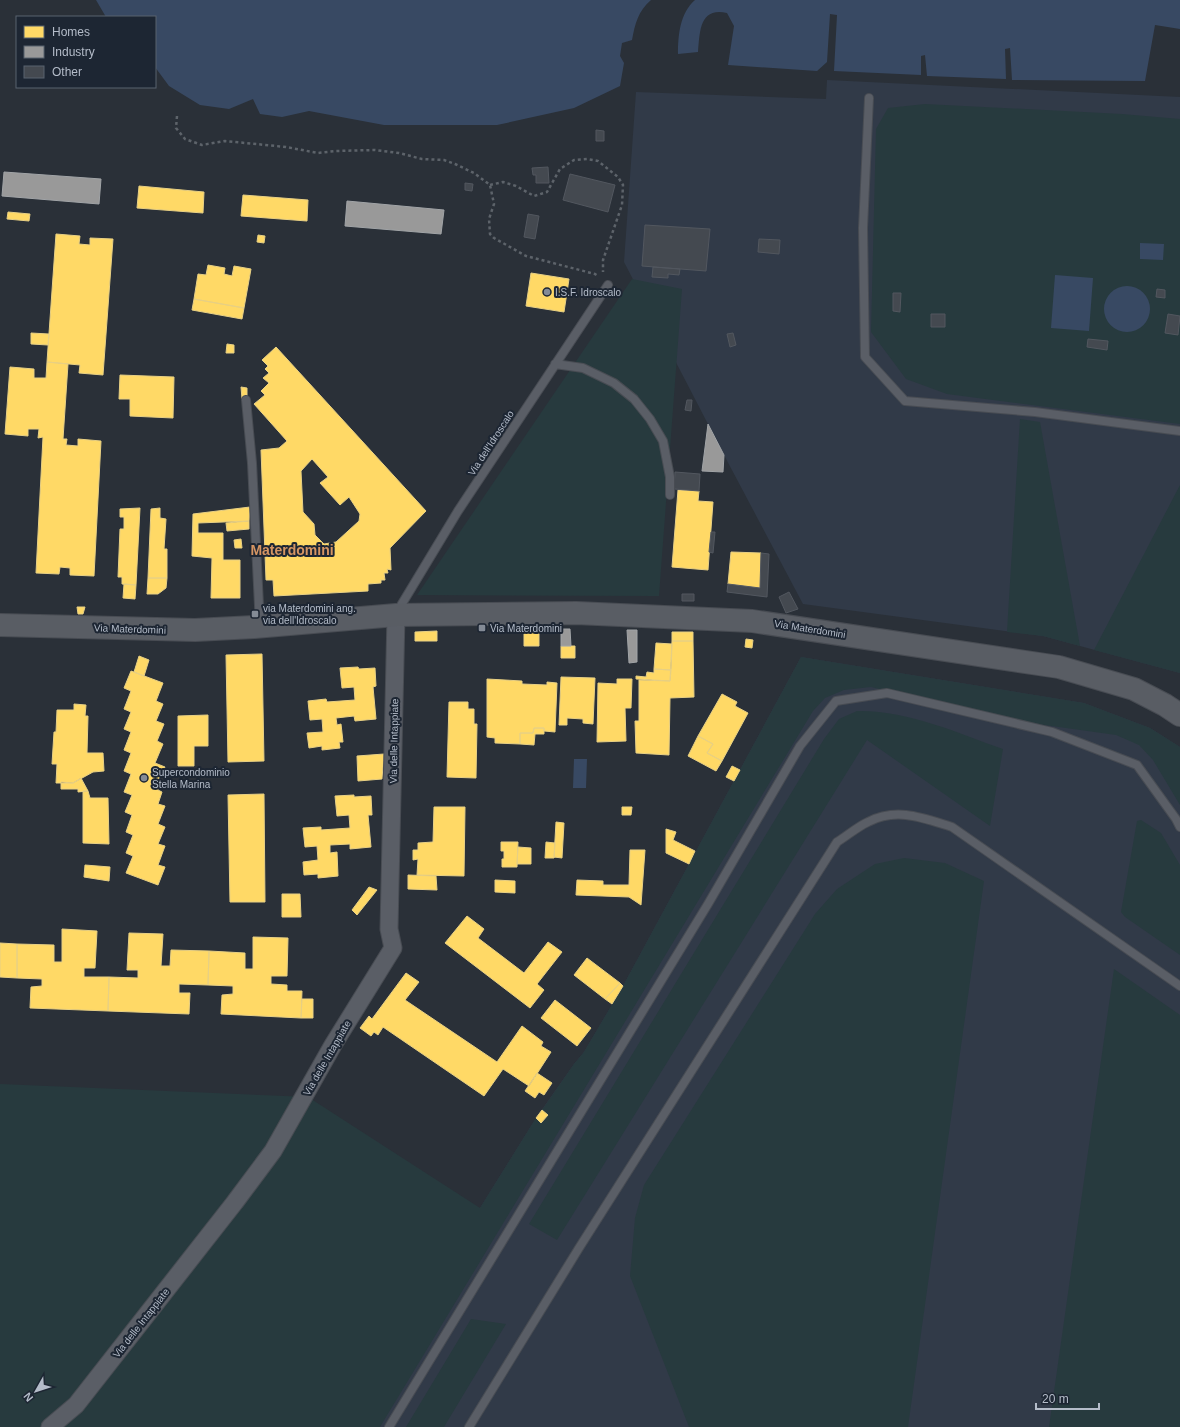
<svg xmlns="http://www.w3.org/2000/svg" width="1180" height="1427" font-family="Helvetica,sans-serif">
<style>
.airport{fill:#313a48}
.green{fill:#273a3e}
.water{fill:#384963}
.homes{fill:#ffd966;stroke:#e8d084;fill-rule:evenodd}
.industry{fill:#999;stroke:#a1a4a7}
.building{fill:#444950;stroke:#52575f}
.lines{fill:none;stroke-linecap:round;stroke-linejoin:round}
.lane-casing{stroke:#484c53;stroke-width:10}
.street-casing{stroke:#484c53;stroke-width:19}
.secondary-casing{stroke:#484c53;stroke-width:24}
.path{stroke:#5d636a;stroke-width:2.5;stroke-dasharray:3 3;stroke-linecap:butt}
.lane{stroke:#5a5e66;stroke-width:8}
.street{stroke:#5a5e66;stroke-width:17}
.secondary{stroke:#595d64;stroke-width:22}
.poi-dot{fill:#848b96;stroke:#1d2633;stroke-width:1.5}
.labels{text-anchor:middle;dominant-baseline:central;stroke-width:4;stroke-linejoin:round;paint-order:stroke}
.poi-label{font-size:10px;fill:#b4bcc9;stroke:#1d2633;text-anchor:start}
.street-label{font-size:10px;fill:#b4bcc9;stroke:#1d2633}
.district-label{font-size:14px;font-weight:bold;fill:#d59563;stroke:#1d2633}
</style>
<rect width="100%" height="100%" fill="#2a3038"/>
<!-- airport -->
<path class="airport" d="M 827,80 L 1180,97 L 1180,673 L 1043,636 L 803,604 L 724,455 L 624,262 L 636,92 L 826,99 Z
M 801,657 L 1084,703 L 1150,728 L 1180,747 L 1180,1427 L 350,1427 L 480,1208 L 536,1118 L 574,1064 L 584,1052 L 623,986 Z"/>
<!-- green -->
<path class="green" d="M 925,104 L 1122,114 L 1180,119 L 1180,424 L 947,394 L 906,379 L 871,332 L 876,129 L 888,108 Z
M 632,279 L 682,289 L 659,596 L 417,595 Z
M 1020,419 L 1040,422 L 1080,646 L 1043,636 L 1007,632 Z
M 1180,485 L 1180,673 L 1094,650 Z
M 801,657 L 1084,703 L 1150,728 L 1180,747 L 1180,805 L 1153,760 L 1139,745 L 1116,735 L 1009,720 L 871,687 L 844,690 L 825,698 L 813,711 L 380,1427 L 0,1427 L 0,1084 L 308,1097 L 480,1208 L 536,1118 L 542,1123 L 548,1115 L 542,1110 L 574,1064 L 584,1052 L 623,986 Z
M 857,711 C 908,710 957,733 1003,749 L 990,826 L 867,740 L 557,1240 L 529,1224 L 824,739 L 839,719 Z
M 1141,820 L 1161,833 L 1180,865 L 1180,955 L 1125,917 L 1121,912 L 1137,821 Z
M 904,858 L 945,863 L 984,881 L 908,1427 L 689,1427 L 630,1276 L 635,1218 L 644,1185 L 815,914 L 837,889 L 875,864 Z
M 1114,969 L 1180,1015 L 1180,1427 L 1049,1427 Z
M 471,1319 L 506,1324 L 444,1427 L 406,1427 Z"/>
<!-- water -->
<path class="water" d="M 96,0 L 651,0 C 638,11 635,24 632,40 L 622,43 L 620,56 L 624,63 L 620,86 L 574,108 L 497,125 L 384,125 L 309,111 L 282,117 L 260,114 L 253,99 L 229,109 L 200,105 L 169,86 L 155,67 L 155,17 L 106,17 Z
M 695,0 L 1180,0 L 1180,29 L 1155,25 L 1145,81 L 1012,80 L 1010,48 L 1005,49 L 1006,79 L 927,76 L 925,55 L 921,56 L 921,75 L 834,71 L 837,15 L 830,14 L 827,62 L 817,71 L 728,65 L 734,26 L 727,13 C 699,7 700,32 698,52 L 678,54 C 678,35 680,13 695,0 Z
M 1140,243 L 1164,244 L 1163,260 L 1140,259 Z
M 1055,275 L 1093,278 L 1089,331 L 1051,328 Z
M1104 309a23 23 0 1 1 46 0a23 23 0 1 1-46 0Z
M 574,759 L 587,759 L 586,788 L 573,788 Z"/>
<!-- homes -->
<path class="homes" d="M 139,186 L 204,192 L 203,213 L 137,208 Z
M 243,195 L 308,200 L 307,221 L 241,216 Z
M 8,212 L 30,214 L 29,221 L 7,219 Z
M 56,234 L 80,236 L 79,244 L 90,245 L 90,238 L 113,239 L 103,375 L 79,373 L 80,365 L 47,362 Z
M 258,235 L 265,236 L 264,243 L 257,242 Z
M 208,265 L 225,268 L 224,274 L 232,276 L 234,266 L 251,269 L 244,308 L 194,299 L 198,274 L 206,275 Z
M 531,273 L 569,279 L 564,312 L 526,306 Z
M 194,299 L 244,308 L 242,319 L 192,310 Z
M 31,333 L 49,334 L 48,345 L 31,344 Z
M 227,344 L 234,345 L 234,353 L 226,353 Z
M 276,347 L 426,511 L 390,548 L 391,570 L 387,569 L 388,573 L 384,573 L 385,580 L 381,580 L 381,583 L 368,584 L 368,591 L 274,596 L 273,580 L 266,580 L 261,450 L 279,448 L 287,441 L 254,404 L 265,395 L 261,391 L 269,383 L 263,378 L 269,373 L 265,369 L 268,366 L 262,360 ZM 312,459 L 328,477 L 320,483 L 340,505 L 349,497 L 360,514 L 359,521 L 336,542 L 324,544 L 315,535 L 314,524 L 303,512 L 301,471 Z
M 47,362 L 68,364 L 63,439 L 67,439 L 66,445 L 78,446 L 78,439 L 101,441 L 94,576 L 70,575 L 70,568 L 60,567 L 59,574 L 36,573 L 43,437 L 38,438 L 39,429 L 28,429 L 28,436 L 5,434 L 10,367 L 34,369 L 34,378 L 46,378 Z
M 120,375 L 174,377 L 173,418 L 130,416 L 130,399 L 119,399 Z
M 241,387 L 247,388 L 247,398 L 242,399 Z
M 678,490 L 699,491 L 698,501 L 713,502 L 708,570 L 672,567 Z
M 250,507 L 249,521 L 198,523 L 198,533 L 223,533 L 223,560 L 240,560 L 240,598 L 211,598 L 212,558 L 192,556 L 193,514 Z
M 140,508 L 136,585 L 122,584 L 122,577 L 118,577 L 120,529 L 124,529 L 124,517 L 120,517 L 120,509 Z
M 160,508 L 160,518 L 166,519 L 164,549 L 167,549 L 167,578 L 148,578 L 151,509 Z
M 249,521 L 249,529 L 227,531 L 226,523 Z
M 241,539 L 242,548 L 235,548 L 234,540 Z
M 731,552 L 761,553 L 760,588 L 728,584 Z
M 148,578 L 167,578 L 166,588 L 158,594 L 147,594 Z
M 124,584 L 136,585 L 135,599 L 123,598 Z
M 77,607 L 85,607 L 83,614 L 78,614 Z
M 524,628 L 539,628 L 539,646 L 524,646 Z
M 437,631 L 437,641 L 415,641 L 415,632 Z
M 672,632 L 693,632 L 693,641 L 672,641 Z
M 746,639 L 753,640 L 752,648 L 745,647 Z
M 672,641 L 693,641 L 694,697 L 670,698 L 669,755 L 636,753 L 635,721 L 639,721 L 639,680 L 670,681 Z
M 656,643 L 672,644 L 671,670 L 654,669 Z
M 561,646 L 575,646 L 575,658 L 561,658 Z
M 262,654 L 264,761 L 228,762 L 226,655 Z
M 139,656 L 149,660 L 144,676 L 134,672 Z
M 358,667 L 359,669 L 375,668 L 376,686 L 373,687 L 376,719 L 355,721 L 354,716 L 336,718 L 337,725 L 341,724 L 343,742 L 339,742 L 340,748 L 322,750 L 322,746 L 309,748 L 307,733 L 323,732 L 322,719 L 310,720 L 308,701 L 326,699 L 327,702 L 355,700 L 354,687 L 342,688 L 340,668 Z
M 654,669 L 671,670 L 670,681 L 636,679 L 636,676 L 646,677 L 647,672 L 654,673 Z
M 131,671 L 163,683 L 156,701 L 163,704 L 156,721 L 164,724 L 157,741 L 163,744 L 155,763 L 165,767 L 157,782 L 160,785 L 158,790 L 162,792 L 158,804 L 165,806 L 158,824 L 165,827 L 158,844 L 165,846 L 158,865 L 165,867 L 158,885 L 126,873 L 133,856 L 126,853 L 133,835 L 126,832 L 132,815 L 125,812 L 132,795 L 124,792 L 131,774 L 124,771 L 131,753 L 124,750 L 131,732 L 124,729 L 131,712 L 124,709 L 131,691 L 124,688 Z
M 561,677 L 595,678 L 593,724 L 583,723 L 583,719 L 567,718 L 567,725 L 559,725 Z
M 487,679 L 522,681 L 522,684 L 547,685 L 547,682 L 557,683 L 555,732 L 544,731 L 544,728 L 534,728 L 533,733 L 520,733 L 520,744 L 495,743 L 495,738 L 487,737 Z
M 617,679 L 632,679 L 631,708 L 625,708 L 626,741 L 597,742 L 598,683 L 617,684 Z
M 722,694 L 737,702 L 735,706 L 748,713 L 722,761 L 707,753 L 713,744 L 698,736 Z
M 449,702 L 468,702 L 468,709 L 474,709 L 474,724 L 477,724 L 476,778 L 447,777 Z
M 74,704 L 86,705 L 85,716 L 88,716 L 87,753 L 103,753 L 104,771 L 93,772 L 73,783 L 56,783 L 57,764 L 52,764 L 54,732 L 56,732 L 57,710 L 74,710 Z
M 208,715 L 208,746 L 194,746 L 194,766 L 178,766 L 178,716 Z
M 534,728 L 544,728 L 544,734 L 535,734 L 534,745 L 520,744 L 520,733 L 533,733 Z
M 698,736 L 713,744 L 707,753 L 722,761 L 716,771 L 688,756 Z
M 384,754 L 382,779 L 358,781 L 357,756 Z
M 732,766 L 740,770 L 734,781 L 726,777 Z
M 81,778 L 88,791 L 78,792 L 78,789 L 61,789 L 61,782 L 73,783 Z
M 83,791 L 88,791 L 90,798 L 108,798 L 109,844 L 83,843 Z
M 264,794 L 265,902 L 230,902 L 228,795 Z
M 354,795 L 354,797 L 371,796 L 372,815 L 368,815 L 371,847 L 350,849 L 350,844 L 330,845 L 330,853 L 337,852 L 338,876 L 318,878 L 318,874 L 304,875 L 303,862 L 318,860 L 317,846 L 305,847 L 303,828 L 321,827 L 321,830 L 350,828 L 349,815 L 337,816 L 335,796 Z
M 434,807 L 465,807 L 464,876 L 417,875 L 418,859 L 413,860 L 413,850 L 418,850 L 418,843 L 433,842 Z
M 622,807 L 632,807 L 631,815 L 622,815 Z
M 556,822 L 564,823 L 562,858 L 554,857 Z
M 666,829 L 676,832 L 673,840 L 695,851 L 689,864 L 666,853 Z
M 501,842 L 518,842 L 517,867 L 502,867 L 502,859 L 504,859 L 504,851 L 501,851 Z
M 546,842 L 555,843 L 554,858 L 545,858 Z
M 518,847 L 531,848 L 531,864 L 517,864 Z
M 630,850 L 645,850 L 641,905 L 629,897 L 576,895 L 577,880 L 603,881 L 603,885 L 629,885 Z
M 85,865 L 110,867 L 109,881 L 84,877 Z
M 408,875 L 436,876 L 437,890 L 408,889 Z
M 495,880 L 515,881 L 515,893 L 495,892 Z
M 369,887 L 377,890 L 357,915 L 352,910 Z
M 282,894 L 300,894 L 301,917 L 282,917 Z
M 467,916 L 484,929 L 478,938 L 524,973 L 548,942 L 562,952 L 537,984 L 544,990 L 530,1008 L 445,943 Z
M 62,929 L 97,931 L 95,968 L 84,968 L 84,977 L 109,977 L 108,1011 L 30,1008 L 31,987 L 42,986 L 42,979 L 17,978 L 17,944 L 54,945 L 54,962 L 62,962 Z
M 129,933 L 163,934 L 161,966 L 170,966 L 171,950 L 209,951 L 208,985 L 179,984 L 179,993 L 190,993 L 189,1014 L 108,1011 L 109,977 L 138,978 L 138,970 L 127,970 Z
M 253,937 L 288,938 L 287,976 L 271,976 L 271,984 L 287,985 L 287,991 L 302,991 L 301,1018 L 221,1014 L 222,995 L 233,994 L 233,986 L 208,985 L 209,951 L 245,953 L 245,969 L 253,969 Z
M 0,943 L 17,944 L 17,978 L 0,977 Z
M 587,958 L 620,983 L 605,999 L 574,975 Z
M 406,973 L 419,982 L 405,1000 L 497,1062 L 522,1026 L 543,1042 L 541,1046 L 551,1052 L 529,1086 L 503,1069 L 484,1096 L 383,1027 L 378,1035 L 374,1032 L 371,1036 L 360,1028 L 369,1016 L 372,1019 Z
M 620,983 L 623,986 L 612,1004 L 605,999 Z
M 302,999 L 313,999 L 313,1018 L 301,1018 Z
M 555,1000 L 591,1028 L 577,1046 L 541,1018 Z
M 537,1073 L 552,1083 L 544,1095 L 539,1092 L 535,1098 L 525,1091 Z
M 542,1110 L 548,1115 L 541,1123 L 536,1118 Z"/>
<!-- industry -->
<path class="industry" d="M 4,172 L 101,179 L 99,204 L 2,196 Z
M 347,201 L 444,210 L 441,234 L 345,226 Z
M 708,424 L 724,455 L 723,472 L 702,471 Z
M 561,629 L 570,629 L 571,646 L 561,646 Z
M 627,630 L 637,630 L 637,662 L 629,663 Z"/>
<!-- building -->
<path class="building" d="M 596,130 L 604,131 L 604,141 L 596,141 Z
M 548,167 L 549,183 L 536,183 L 536,175 L 533,175 L 532,168 Z
M 570,174 L 615,185 L 608,212 L 563,200 Z
M 465,183 L 473,184 L 472,191 L 465,190 Z
M 528,214 L 539,216 L 535,239 L 524,237 Z
M 645,225 L 710,229 L 706,271 L 642,266 Z
M 759,239 L 780,240 L 779,254 L 758,252 Z
M 653,267 L 680,269 L 679,275 L 668,274 L 668,278 L 652,277 Z
M 1157,289 L 1165,290 L 1165,298 L 1156,297 Z
M 893,293 L 901,293 L 900,312 L 893,311 Z
M 931,314 L 945,314 L 945,327 L 931,327 Z
M 1168,314 L 1180,316 L 1178,335 L 1165,333 Z
M 733,333 L 736,345 L 730,347 L 727,334 Z
M 1088,339 L 1108,341 L 1107,350 L 1087,347 Z
M 687,400 L 692,400 L 691,411 L 685,410 Z
M 675,472 L 700,474 L 699,491 L 674,489 Z
M 711,532 L 715,532 L 713,553 L 709,552 Z
M 761,553 L 769,554 L 767,597 L 727,592 L 728,584 L 760,588 Z
M 789,592 L 798,609 L 786,613 L 779,597 Z
M 682,594 L 694,594 L 694,601 L 682,601 Z"/>
<g class="lines">
<defs>
<path id="lane" d="M 869,98 L 863,228 L 865,357 L 905,401 L 1035,412 L 1180,431
M 555,364 L 583,368 L 614,383 L 634,399 L 650,419 L 663,441 L 670,477 L 670,495
M 246,400 L 252,463 L 260,626
M 397,612 L 458,511 L 608,285
M 389,1427 L 708,904 L 800,746 L 836,701 L 887,693 L 1052,732 L 1137,765 L 1176,819 L 1180,827
M 469,1427 L 579,1248 L 837,842 C 847,836 857,827 868,822 C 897,807 923,818 952,827 L 1180,986"/>
<path id="street" d="M 50,1427 L 76,1405 L 235,1202 L 273,1151 L 333,1045 L 393,948 L 389,929 L 396,615"/>
<path id="secondary" d="M 0,625 L 195,630 L 254,627 L 396,615 L 576,613 L 752,621 L 1059,667 L 1134,689 L 1165,705 L 1180,715"/>
</defs>
<!-- lane casing -->
<use href="#lane" class="lane-casing"/>
<!-- street casing -->
<use href="#street" class="street-casing"/>
<!-- secondary casing -->
<use href="#secondary" class="secondary-casing"/>
<!-- path -->
<path class="path" d="M 177,116 L 176,128 L 185,139 L 202,145 L 225,141 L 286,147 L 318,153 L 336,151 L 375,150 L 399,153 L 422,159 L 444,160 L 455,164 L 474,173 L 490,185 L 494,204 L 489,219 L 490,234 L 494,238 L 526,256 L 595,274 L 598,276
M 490,185 L 503,182 L 516,186 L 534,196 L 547,192 L 560,169 L 574,160 L 587,159 L 598,161 L 618,177 L 623,185 L 622,205 L 603,260 L 603,272"/>
<!-- lane -->
<use href="#lane" class="lane"/>
<!-- street -->
<use href="#street" class="street"/>
<!-- secondary -->
<use href="#secondary" class="secondary"/>
</g>
<!-- markers -->
<g class="poi-dot">
<circle cx="547" cy="292" r="4"/>
<rect x="251" y="610" width="8" height="8" rx="2"/>
<rect x="478" y="624" width="8" height="8" rx="2"/>
<circle cx="144" cy="778" r="4"/>
</g>
<g class="labels">
<!-- poi labels -->
<g class="poi-label">
<text x="555" y="292">I.S.F. Idroscalo</text>
<text x="263" y="608">via Materdomini ang.<tspan x="263" dy="12">via dell'Idroscalo</tspan></text>
<text x="490" y="628">Via Materdomini</text>
<text x="152" y="772">Supercondominio<tspan x="152" dy="12">Stella Marina</tspan></text>
</g>
<!-- street labels -->
<g class="street-label">
<text transform="translate(491 443) rotate(-57)">Via dell'Idroscalo</text>
<text transform="translate(130 629) rotate(2)">Via Materdomini</text>
<text transform="translate(810 629) rotate(9)">Via Materdomini</text>
<text transform="translate(394 741) rotate(-89)">Via delle Intappiate</text>
<text transform="translate(327 1058) rotate(-60)">Via delle Intappiate</text>
<text transform="translate(141 1323) rotate(-52)">Via delle Intappiate</text>
</g>
<!-- district labels -->
<g class="district-label">
<text x="292" y="550">Materdomini</text>
</g>
</g>
<!-- legend -->
<rect x="16" y="16" width="140" height="72" fill="#1d2633" stroke="#59626f"/>
<rect x="24" y="26" width="20" height="12" fill="#ffd966" stroke="#59626f"/>
<text x="52" y="36" font-size="12" fill="#b4bcc9">Homes</text>
<rect x="24" y="46" width="20" height="12" fill="#999999" stroke="#59626f"/>
<text x="52" y="56" font-size="12" fill="#b4bcc9">Industry</text>
<rect x="24" y="66" width="20" height="12" fill="#444950" stroke="#59626f"/>
<text x="52" y="76" font-size="12" fill="#b4bcc9">Other</text>
<!-- north arrow -->
<g transform="translate(36 1391) rotate(231)" stroke="#1d2633" stroke-width="3" paint-order="stroke">
<path d="M0-3L7 15L0 10L-7 15Z" fill="#b4bcc9"/>
<text y="-6" font-size="11" font-weight="bold" text-anchor="middle" fill="#b4bcc9">N</text>
</g>
<!-- scale -->
<path d="M1036 1403v6h63v-6" fill="none" stroke="#b4bcc9" stroke-width="2"/>
<text x="1042" y="1403" font-size="12" fill="#b4bcc9" stroke="#1d2633" stroke-width="3" paint-order="stroke">20 m</text>
</svg>
